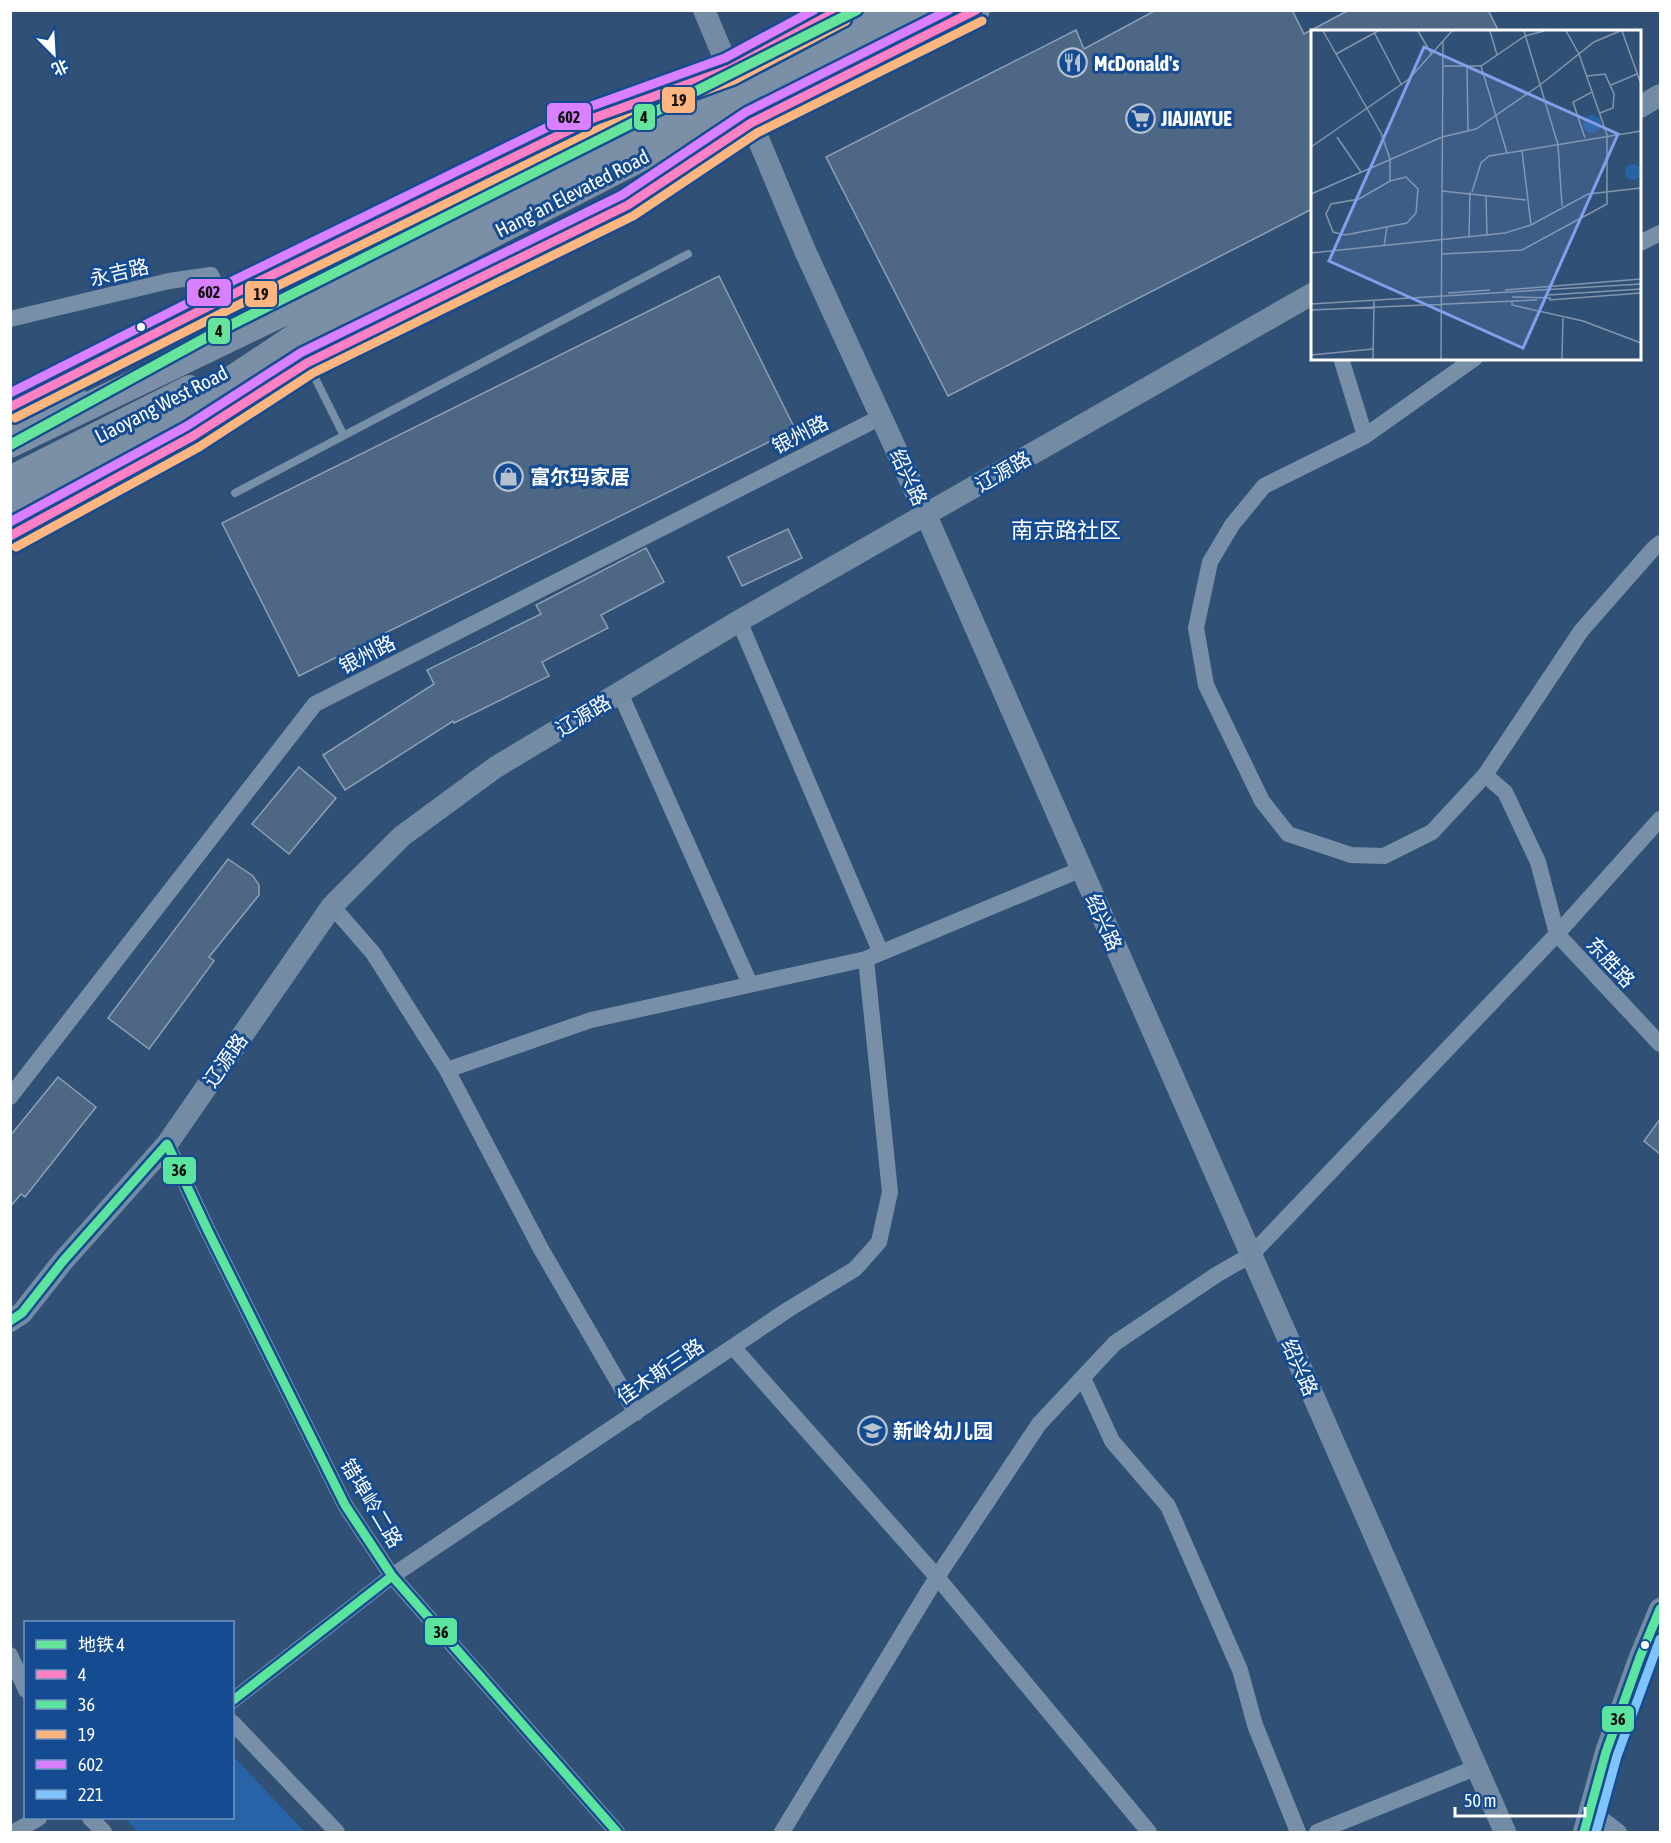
<svg xmlns="http://www.w3.org/2000/svg" width="1671" height="1843" font-family="'Asap Condensed','Noto Sans SC',sans-serif">
<style>
.green{fill:#2863a8}
.building{fill:#4e6784;stroke:#8da0b6;stroke-width:1.5}
.lines{fill:none;stroke-linecap:round;stroke-linejoin:round}
.lane{stroke:#788fa8;stroke-width:8}
.street{stroke:#788fa8;stroke-width:16}
.secondary{stroke:#748ba4;stroke-width:22}
.primary{stroke:#788ca7;stroke-width:26}
.highway{stroke:#7b90a7;stroke-width:28}
.highway-bridge{stroke:#7b90a7;stroke-width:28}
.bus-1-casing{stroke:#154c91;stroke-width:14}
.bus-2-casing{stroke:#154c91;stroke-width:14}
.bus-3-casing{stroke:#154c91;stroke-width:14}
.bus-4-casing{stroke:#154c91;stroke-width:14}
.bus-5-casing{stroke:#154c91;stroke-width:14}
.bus-1{stroke:#ff80c5;stroke-width:9}
.bus-2{stroke:#5ae49d;stroke-width:9}
.bus-3{stroke:#ffb580;stroke-width:9}
.bus-4{stroke:#d880ff;stroke-width:9}
.bus-5{stroke:#80c4ff;stroke-width:9}
.metro-1-casing{stroke:#154c91;stroke-width:15}
.metro-1{stroke:#66e49b;stroke-width:10}
.bus-dot{fill:#fff;stroke:#154c91;stroke-width:2}
.labels{text-anchor:middle;dominant-baseline:central;stroke-width:6;stroke-linejoin:round;paint-order:stroke}
.poi-label{font-size:20px;font-weight:bold;fill:#fff;stroke:#154c91;text-anchor:start}
.street-label{font-size:20px;fill:#fff;stroke:#154c91}
.quarter-label{font-size:22px;fill:#fff;stroke:#154c91}
.inset-road{fill:none;stroke:#8396ac;stroke-width:1.5}
.view{fill:#839eea;fill-opacity:0.15;stroke:#839eea;stroke-width:3}
.inset-edge{fill:none;stroke:#fff;stroke-width:3}
.line-badge{stroke:#154c91;stroke-width:2}
.pale-badge-label{font-size:16px;text-anchor:middle;font-weight:bold;fill:#111}
</style>
<rect width="100%" height="100%" fill="#315075"/>
<!-- green -->
<path class="green" d="M 233,1756 L 305,1832 L 138,1832 L 128,1821 L 132,1818 L 232,1818 Z"/>
<!-- building -->
<path class="building" d="M 1156,10 L 1292,10 L 1304,34 L 1349,10 L 1488,10 L 1499,32 L 1312,32 L 1312,209 L 948,396 L 826,157 L 1076,30 L 1084,49 Z
M 719,276 L 795,429 L 299,676 L 222,523 Z
M 788,529 L 802,558 L 742,586 L 728,557 Z
M 646,548 L 664,582 L 601,615 L 608,628 L 542,662 L 549,676 L 454,723 L 453,721 L 345,790 L 323,755 L 434,684 L 427,670 L 541,614 L 536,605 Z
M 299,767 L 336,798 L 289,854 L 252,824 Z
M 228,859 L 253,876 L 259,885 L 259,895 L 209,957 L 214,961 L 149,1049 L 108,1018 Z
M 58,1077 L 96,1107 L 25,1197 L 21,1194 L 10,1207 L 10,1136 Z
M 1660,1119 L 1660,1154 L 1644,1141 Z"/>
<g class="lines">
<!-- lane -->
<path class="lane" d="M 309,366 L 343,434
M 235,493 L 688,254"/>
<!-- street -->
<path class="street" d="M 1640,243 L 1660,233
M 10,319 L 169,281 L 211,275 L 223,299
M 1341,358 L 1365,436
M 1475,358 L 1365,436 L 1264,486 L 1232,525 L 1210,562 L 1196,628 L 1206,685 L 1262,801 L 1288,834 L 1351,855 L 1384,856 L 1432,832 L 1485,775 L 1581,631 L 1653,549 L 1660,543
M 739,621 L 881,953
M 620,693 L 750,984
M 1485,775 L 1505,792 L 1538,862 L 1557,934 L 1660,1044
M 332,906 L 373,953 L 447,1070 L 541,1249 L 636,1413
M 447,1070 L 591,1020 L 866,959 L 1082,869
M 10,1097 L 315,704 L 881,417
M 167,1144 L 208,1231 L 345,1505 L 392,1576 L 617,1832
M 733,1347 L 937,1577 L 1149,1832
M 1083,1378 L 1112,1441 L 1168,1506 L 1240,1670 L 1255,1725 L 1298,1832
M 10,1655 L 26,1690
M 232,1701 L 392,1576 L 789,1309 L 855,1269 L 879,1242 L 890,1192 L 866,959
M 232,1722 L 337,1832
M 1590,1810 L 1619,1832
M 90,1818 L 104,1832
M 14,1832 L 39,1818
M 782,1832 L 937,1577 L 1039,1424 L 1115,1343 L 1216,1275 L 1251,1255 L 1557,934 L 1660,819
M 1317,1832 L 1475,1768"/>
<!-- secondary -->
<path class="secondary" d="M 704,10 L 806,253 L 926,515 L 1505,1832
M 1640,107 L 1660,95
M 10,1321 L 22,1313 L 63,1261 L 167,1144 L 332,906 L 402,836 L 496,767 L 739,621 L 1312,294
M 1584,1832 L 1606,1752 L 1640,1657 L 1660,1609"/>
<!-- primary -->
<path class="primary" d="M 10,407 L 223,299 L 594,118 L 730,69 L 840,10
M 10,536 L 193,436 L 307,363 L 628,205 L 751,123 L 977,10"/>
<!-- highway -->
<path class="highway" d="M 10,422 L 72,394
M 10,444 L 300,304
M 10,480 L 190,389
M 10,509 L 155,431 L 311,327"/>
<!-- highway-bridge -->
<path class="highway-bridge" d="M 300,304 L 754,78 L 884,10
M 311,327 L 928,10"/>
<defs>
<path id="bus-1" d="M 10,407 L 223,299 L 594,118 L 730,69 L 839,10
M 10,536 L 193,436 L 307,363 L 628,205 L 751,123 L 976,10"/>
<path id="bus-2" d="M 10,1321 L 22,1313 L 63,1261 L 167,1144 L 208,1231 L 345,1505 L 392,1576 L 617,1832
M 232,1701 L 392,1576
M 1584,1832 L 1606,1752 L 1640,1657 L 1660,1609"/>
<path id="bus-3" d="M 15,418 L 228,310 L 599,129 L 734,80 L 846,21
M 16,547 L 199,447 L 313,373 L 633,216 L 757,133 L 982,21"/>
<path id="bus-4" d="M 10,393 L 218,288 L 589,107 L 725,58 L 814,10
M 10,522 L 187,426 L 302,352 L 622,195 L 746,112 L 949,10"/>
<path id="bus-5" d="M 1596,1832 L 1617,1756 L 1660,1639"/>
</defs>
<!-- bus-1 casing -->
<use href="#bus-1" class="bus-1-casing"/>
<!-- bus-2 casing -->
<use href="#bus-2" class="bus-2-casing"/>
<!-- bus-3 casing -->
<use href="#bus-3" class="bus-3-casing"/>
<!-- bus-4 casing -->
<use href="#bus-4" class="bus-4-casing"/>
<!-- bus-5 casing -->
<use href="#bus-5" class="bus-5-casing"/>
<!-- bus-1 -->
<use href="#bus-1" class="bus-1"/>
<!-- bus-2 -->
<use href="#bus-2" class="bus-2"/>
<!-- bus-3 -->
<use href="#bus-3" class="bus-3"/>
<!-- bus-4 -->
<use href="#bus-4" class="bus-4"/>
<!-- bus-5 -->
<use href="#bus-5" class="bus-5"/>
<defs>
<path id="metro-1" d="M 10,445 L 209,336 L 857,10"/>
</defs>
<!-- metro-1 casing -->
<use href="#metro-1" class="metro-1-casing"/>
<!-- metro-1 -->
<use href="#metro-1" class="metro-1"/>
</g>
<!-- icons -->
<defs>
<symbol id="restaurant-ring" viewBox="-11 -11 22 22"><circle r="9.5" fill="#154c91" stroke="#b7c2cf" stroke-width="1.5"/><path d="M-5-6h1v4h1v-4h1v4h1v-4h1v5L-1.5 .5V6h-2V.5L-5-1ZM5-6V6H3V1.5H1.5Q1.5-4 5-6Z" fill="#b7c2cf"/></symbol>
<symbol id="supermarket-ring" viewBox="-11 -11 22 22"><circle r="9.5" fill="#154c91" stroke="#b7c2cf" stroke-width="1.5"/><path d="M-6-5.5h2.5l.6 2H6L4.5 2H-2.5L-4.4-4H-6ZM-1.5 3.2a1.3 1.3 0 1 0 .1 0ZM3 3.2a1.3 1.3 0 1 0 .1 0Z" fill="#b7c2cf"/></symbol>
<symbol id="shop-ring" viewBox="-11 -11 22 22"><circle r="9.5" fill="#154c91" stroke="#b7c2cf" stroke-width="1.5"/><path d="M-5-2.5h2.3a2.7 3.5 0 0 1 5.4 0H5L5.5 6h-11ZM-1.5-2.5h3a1.5 2.3 0 0 0-3 0Z" fill="#b7c2cf"/></symbol>
<symbol id="school-ring" viewBox="-11 -11 22 22"><circle r="9.5" fill="#154c91" stroke="#b7c2cf" stroke-width="1.5"/><path d="M0-5L7-2L0 1L-7-2ZM-4 1L0 2.5L4 1V4Q0 6-4 4Z" fill="#b7c2cf"/></symbol>
</defs>
<g fill-rule="evenodd">
<use href="#restaurant-ring" x="1056" y="46" width="33" height="33"/>
<use href="#supermarket-ring" x="1124" y="102" width="33" height="33"/>
<use href="#shop-ring" x="492" y="460" width="33" height="33"/>
<use href="#school-ring" x="856" y="1414" width="33" height="33"/>
</g>
<!-- markers -->
<g class="bus-dot">
<circle cx="141" cy="327" r="5"/>
<circle cx="1645" cy="1645" r="5"/>
</g>
<g class="labels">
<!-- poi labels -->
<g class="poi-label">
<text x="1094" y="63">McDonald's</text>
<text x="1161" y="118">JIAJIAYUE</text>
<text x="530" y="476">富尔玛家居</text>
<text x="893" y="1430">新岭幼儿园</text>
</g>
<!-- street labels -->
<g class="street-label">
<text transform="translate(572 193) rotate(-27)">Hang'an Elevated Road</text>
<text transform="translate(119 272) rotate(-13)">永吉路</text>
<text transform="translate(161 404) rotate(-27)">Liaoyang West Road</text>
<text transform="translate(800 434) rotate(-27)">银州路</text>
<text transform="translate(1003 471) rotate(-30)">辽源路</text>
<text transform="translate(909 477) rotate(65)">绍兴路</text>
<text transform="translate(367 654) rotate(-27)">银州路</text>
<text transform="translate(583 715) rotate(-31)">辽源路</text>
<text transform="translate(1104 922) rotate(66)">绍兴路</text>
<text transform="translate(1611 962) rotate(47)">东胜路</text>
<text transform="translate(225 1060) rotate(-55)">辽源路</text>
<text transform="translate(1300 1367) rotate(66)">绍兴路</text>
<text transform="translate(660 1371) rotate(-34)">佳木斯三路</text>
<text transform="translate(372 1503) rotate(59)">错埠岭二路</text>
</g>
<!-- quarter labels -->
<g class="quarter-label">
<text x="1066" y="530">南京路社区</text>
</g>
</g>
<!-- overview -->
<g transform="translate(1311 30)">
<rect width="330" height="330" fill="#315075"/>
<path d="M272 94a9 9 0 1 1 18 0a9 9 0 1 1-18 0ZM314 142a8 8 0 1 1 16 0a8 8 0 1 1-16 0Z" fill="#2863a8"/>
<path class="inset-road" d="M 12,1 L 70,103 L 79,129 L 79,151 L 95,147 L 107,159 L 105,183 L 96,193 L 34,205 L 22,202 L 15,184 L 20,174 L 48,169 L 79,151M 107,1 L 121,25M 179,1 L 186,25M 213,1 L 247,115 L 251,176M 311,1 L 330,54M 63,2 L 90,54M 25,24 L 67,1M 132,36 L 170,36 L 214,6 L 233,1M 170,36 L 196,123M 156,37 L 157,102M 276,46 L 294,44 L 303,64 L 302,78 L 289,83M 300,55 L 326,44M 26,107 L 50,142M 274,108 L 262,72 L 281,62M 0,117 L 98,49 L 141,1M 211,121 L 220,195M 131,161 L 215,170M 161,162 L 170,133 L 178,126 L 330,101M 0,164 L 131,107 L 165,99 L 229,55 L 283,12 L 309,1M 175,165 L 176,205M 158,207 L 159,162M 73,216 L 76,197M 0,223 L 194,203 L 220,195 L 277,164 L 330,158M 131,224 L 211,220 L 296,174 L 296,105 L 268,24 L 255,1M 194,260 L 330,249M 137,263 L 179,260M 237,265 L 330,259M 201,267 L 240,268M 238,270 L 330,263M 201,271 L 201,275 L 272,291 L 330,313M 0,274 L 330,254M 0,280 L 226,270M 0,325 L 62,319M 62,329 L 63,270M 130,329 L 132,12M 251,329 L 252,286"/>
<path class="view" d="M 113,17 L 307,104 L 212,318 L 18,231 Z"/>
<rect width="330" height="330" class="inset-edge"/>
</g>
<g class="line-badge">
<rect x="661" y="86" width="35" height="28" rx="6" fill="#ffb580"/>
<rect x="546" y="102" width="46" height="29" rx="6" fill="#d880ff"/>
<rect x="633" y="103" width="23" height="28" rx="6" fill="#66e49b"/>
<rect x="186" y="278" width="46" height="29" rx="6" fill="#d880ff"/>
<rect x="244" y="280" width="34" height="28" rx="6" fill="#ffb580"/>
<rect x="207" y="317" width="24" height="28" rx="6" fill="#66e49b"/>
<rect x="162" y="1156" width="35" height="29" rx="6" fill="#5ae49d"/>
<rect x="424" y="1617" width="34" height="29" rx="6" fill="#5ae49d"/>
<rect x="1601" y="1705" width="34" height="28" rx="6" fill="#5ae49d"/>
</g>
<g class="pale-badge-label">
<text x="679" y="106">19</text>
<text x="569" y="123">602</text>
<text x="644" y="123">4</text>
<text x="209" y="298">602</text>
<text x="261" y="300">19</text>
<text x="219" y="337">4</text>
<text x="179" y="1176">36</text>
<text x="441" y="1638">36</text>
<text x="1618" y="1725">36</text>
</g>
<!-- border -->
<rect width="1671" height="1843" fill="none" stroke="#ffffff" stroke-width="24"/>
<!-- legend -->
<rect x="24" y="1621" width="210" height="198" fill="#154c91" stroke="#7394bd" stroke-width="1.5"/>
<rect x="36" y="1640" width="30" height="9" fill="#66e49b" stroke="#7394bd" stroke-width="1.5"/>
<text x="78" y="1651" font-size="18" fill="#ffffff">地铁 4</text>
<rect x="36" y="1670" width="30" height="9" fill="#ff80c5" stroke="#7394bd" stroke-width="1.5"/>
<text x="78" y="1681" font-size="18" fill="#ffffff">4</text>
<rect x="36" y="1700" width="30" height="9" fill="#5ae49d" stroke="#7394bd" stroke-width="1.5"/>
<text x="78" y="1711" font-size="18" fill="#ffffff">36</text>
<rect x="36" y="1730" width="30" height="9" fill="#ffb580" stroke="#7394bd" stroke-width="1.5"/>
<text x="78" y="1741" font-size="18" fill="#ffffff">19</text>
<rect x="36" y="1760" width="30" height="9" fill="#d880ff" stroke="#7394bd" stroke-width="1.5"/>
<text x="78" y="1771" font-size="18" fill="#ffffff">602</text>
<rect x="36" y="1790" width="30" height="9" fill="#80c4ff" stroke="#7394bd" stroke-width="1.5"/>
<text x="78" y="1801" font-size="18" fill="#ffffff">221</text>
<!-- north arrow -->
<g transform="translate(54 54) rotate(156)" stroke="#154c91" stroke-width="4.5" paint-order="stroke">
<path d="M0-4.5L10 22L0 15L-10 22Z" fill="#ffffff"/>
<text y="-9" font-size="16" font-weight="bold" text-anchor="middle" fill="#ffffff">北</text>
</g>
<!-- scale -->
<path d="M1455 1807v9h130v-9" fill="none" stroke="#ffffff" stroke-width="3"/>
<text x="1464" y="1807" font-size="18" fill="#ffffff" stroke="#154c91" stroke-width="4.5" paint-order="stroke">50 m</text>
</svg>
